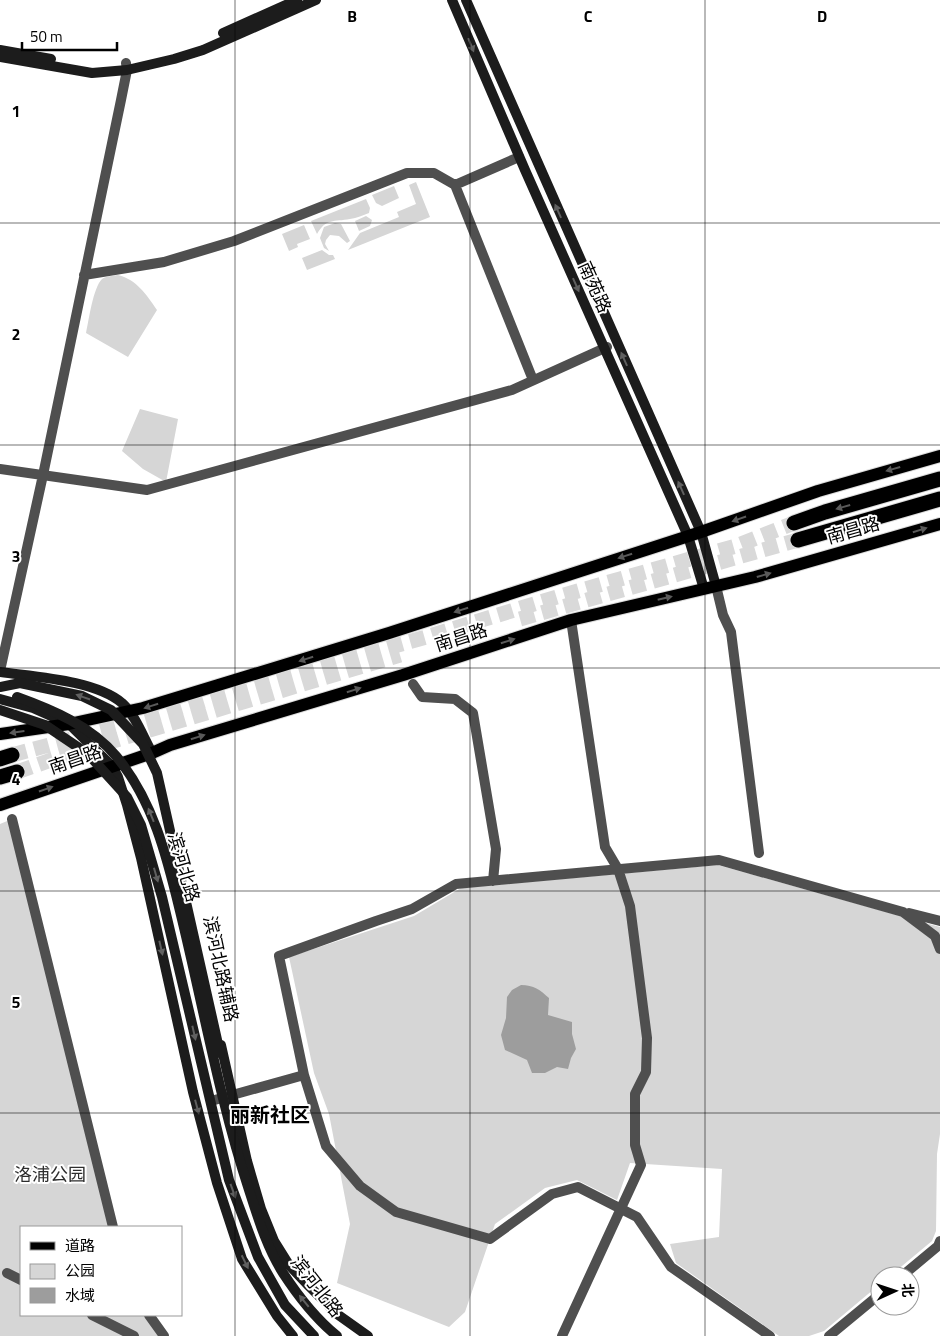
<svg xmlns="http://www.w3.org/2000/svg" width="940" height="1336" font-family="'Titillium Web','Noto Sans SC',sans-serif">
<style>
.green{fill:#d6d6d6}
.water{fill:#9d9d9d}
.lines{fill:none;stroke-linecap:round;stroke-linejoin:round}
.highway-tunnel{stroke:#d9d9d9;stroke-width:15;stroke-dasharray:15 8;stroke-linecap:butt}
.primary-casing{stroke:#dbdbdb;stroke-width:14}
.highway-casing{stroke:#dbdbdb;stroke-width:17}
.street{stroke:#4f4f4f;stroke-width:10}
.secondary{stroke:#1c1c1c;stroke-width:10}
.primary{stroke:#000;stroke-width:12}
.highway{stroke:#000;stroke-width:15}
.secondary-bridge{stroke:#1c1c1c;stroke-width:10}
.oneway{fill:#606060}
.oneway2{fill:#595959}
.grid{fill:none;stroke:#000;stroke-width:1;stroke-opacity:0.55}
.labels{text-anchor:middle;dominant-baseline:central;stroke-width:4;stroke-linejoin:round;paint-order:stroke}
.street-label{font-size:18px;fill:#000;stroke:#fff}
.park-label{font-size:18px;fill:#2d2d2d;stroke:#fff}
.quarter-label{font-size:20px;font-weight:bold;fill:#000;stroke:#fff}
.grid-label{font-size:16px;text-anchor:middle;font-weight:bold;fill:#000;stroke:#fff;stroke-width:4;stroke-linejoin:round;paint-order:stroke}
</style>
<rect width="100%" height="100%" fill="#fff"/>
<!-- green -->
<path class="green" d="M 416,182 L 430,217 L 348,250 L 360,233 L 399,217 L 397,212 L 416,204 L 409,185 Z
M 394,186 L 399,198 L 382,206 L 376,203 L 372,195 Z
M 366,199 L 370,208 L 369,213 C 363,215 357,218 350,219 C 334,222 326,218 317,234 L 311,221 Z
M 366,216 L 372,220 L 370,226 L 359,231 L 355,221 Z
M 335,223 L 341,224 L 350,241 L 347,243 L 339,236 L 330,235 L 326,240 L 325,244 L 329,251 L 324,248 L 320,238 L 324,227 Z
M 304,225 L 310,239 L 297,244 L 298,247 L 289,251 L 282,234 Z
M 322,250 L 329,255 L 333,255 L 335,259 L 307,270 L 302,258 Z
M 118,275 C 137,280 146,294 157,310 L 128,357 L 86,333 C 89,320 93,288 102,279 C 106,276 113,276 118,275 Z
M 140,409 L 178,419 L 166,482 L 143,469 L 122,451 Z
M 12,819 L 113,1227 L 21,1227 L 21,1315 L 149,1315 L 164,1336 L 0,1336 L 0,824 Z
M 718,865 L 940,927 L 940,1134 L 937,1154 L 936,1231 L 932,1241 L 890,1276 L 880,1276 L 880,1284 L 824,1331 L 809,1336 L 779,1336 L 676,1263 L 670,1244 L 719,1237 L 722,1169 L 630,1163 L 617,1200 L 577,1180 L 545,1188 L 495,1224 L 465,1312 L 449,1327 L 337,1283 L 350,1224 L 329,1114 L 314,1073 L 289,957 L 414,916 L 461,888 Z"/>
<!-- water -->
<path class="water" d="M 521,985 C 534,985 540,990 549,998 L 548,1015 L 572,1022 L 572,1034 L 576,1049 L 571,1058 L 568,1069 L 557,1067 L 545,1073 L 532,1073 L 527,1060 L 505,1050 L 501,1035 L 506,1018 L 507,997 L 512,990 Z"/>
<g class="lines">
<!-- highway-tunnel -->
<path class="highway-tunnel" d="M 520,619 L 798,540
M 12,755 L 131,723 L 216,697 L 426,637 L 557,597 L 736,546 L 794,523
M 17,772 L 51,760 L 136,734 L 400,655"/>
<defs>
<path id="primary" d="M 0,734 L 69,724 L 143,708 L 389,633 L 701,532 L 818,491 L 940,456
M 0,805 L 152,753 L 170,745 L 403,675 L 571,620 L 755,577 L 940,524"/>
<path id="highway" d="M 794,523 L 825,512 L 940,479
M 798,540 L 940,499
M 0,759 L 12,755
M 0,777 L 17,772"/>
</defs>
<!-- primary casing -->
<use href="#primary" class="primary-casing"/>
<!-- highway casing -->
<use href="#highway" class="highway-casing"/>
<!-- street -->
<path class="street" d="M 455,185 L 519,157
M 84,275 L 164,262 L 234,241 L 407,173 L 434,173 L 455,185 L 533,380
M 0,469 L 147,490 L 512,390 L 607,347
M 716,586 L 723,615 L 731,632 L 759,853
M 0,671 L 43,475 L 121,100 L 127,70 L 126,63
M 413,684 L 422,697 L 455,699 L 473,713 L 496,849 L 493,881
M 12,819 L 113,1227
M 909,913 L 940,921
M 211,1101 L 304,1075
M 7,1273 L 21,1280
M 902,1276 L 938,1246 L 940,1241
M 92,1315 L 134,1336
M 149,1315 L 164,1336
M 562,1336 L 641,1165 L 635,1145 L 635,1094 L 646,1072 L 647,1038 L 630,906 L 618,869 L 605,847 L 571,620
M 770,1336 L 671,1267 L 637,1217 L 578,1187 L 552,1194 L 490,1239 L 396,1212 L 360,1186 L 326,1146 L 304,1075 L 279,956 L 376,921 L 412,909 L 456,884 L 719,860 L 903,912 L 935,936 L 940,949
M 829,1336 L 880,1294"/>
<!-- secondary -->
<path class="secondary" d="M 452,0 L 525,170 L 688,536 L 704,589
M 466,0 L 701,532 L 716,586
M 223,33 L 297,0
M 0,50 L 51,59
M 0,57 L 92,73 L 127,70 L 174,59 L 203,50 L 316,0
M 0,672 C 35,677 95,680 122,703 C 135,715 142,734 150,749
M 0,699 L 33,708 L 69,724 L 112,766 L 118,777 L 127,805 L 141,858 L 193,1092 L 217,1183 L 242,1259 L 277,1316 L 293,1336
M 221,1045 L 247,1161 L 261,1209 L 274,1241 L 289,1265 L 309,1286 L 337,1314 L 368,1336"/>
<!-- primary -->
<use href="#primary" class="primary"/>
<!-- highway -->
<use href="#highway" class="highway"/>
<!-- secondary-bridge -->
<path class="secondary-bridge" d="M 0,687 L 20,683 L 82,696 L 111,710 L 143,744 L 157,773 L 220,1053
M 17,697 C 53,710 91,726 116,756 C 153,800 167,857 180,911 C 203,1004 219,1099 249,1190 C 258,1218 267,1248 283,1273 C 298,1296 316,1319 337,1336
M 0,710 L 45,725 L 88,754 L 127,797 L 141,825 L 162,897 L 229,1180 L 258,1257 L 285,1305 L 314,1336"/>
</g>
<!-- one-way arrows -->
<defs><path id="oneway-solid" d="M-6-.8H1V-3.2L6.5 0L1 3.2V.8H-6Z" transform="scale(1.25)"/></defs>
<g class="oneway">
<use href="#oneway-solid" transform="translate(471 45) rotate(68)"/>
<use href="#oneway-solid" transform="translate(558 211) rotate(-114)"/>
<use href="#oneway-solid" transform="translate(576 285) rotate(66)"/>
<use href="#oneway-solid" transform="translate(624 359) rotate(-114)"/>
<use href="#oneway-solid" transform="translate(681 488) rotate(-114)"/>
<use href="#oneway-solid" transform="translate(83 697) rotate(-161)"/>
<use href="#oneway-solid" transform="translate(151 815) rotate(-112)"/>
<use href="#oneway-solid" transform="translate(156 875) rotate(74)"/>
<use href="#oneway-solid" transform="translate(161 948) rotate(77)"/>
<use href="#oneway-solid" transform="translate(194 1033) rotate(77)"/>
<use href="#oneway-solid" transform="translate(197 1107) rotate(75)"/>
<use href="#oneway-solid" transform="translate(233 1191) rotate(70)"/>
<use href="#oneway-solid" transform="translate(245 1262) rotate(64)"/>
<use href="#oneway-solid" transform="translate(304 1301) rotate(-129)"/>
</g>
<g class="oneway2">
<use href="#oneway-solid" transform="translate(893 469) rotate(164)"/>
<use href="#oneway-solid" transform="translate(843 507) rotate(164)"/>
<use href="#oneway-solid" transform="translate(739 519) rotate(161)"/>
<use href="#oneway-solid" transform="translate(920 530) rotate(-17)"/>
<use href="#oneway-solid" transform="translate(625 556) rotate(162)"/>
<use href="#oneway-solid" transform="translate(764 575) rotate(-16)"/>
<use href="#oneway-solid" transform="translate(665 598) rotate(-13)"/>
<use href="#oneway-solid" transform="translate(461 610) rotate(162)"/>
<use href="#oneway-solid" transform="translate(508 641) rotate(-18)"/>
<use href="#oneway-solid" transform="translate(306 659) rotate(163)"/>
<use href="#oneway-solid" transform="translate(354 690) rotate(-17)"/>
<use href="#oneway-solid" transform="translate(151 706) rotate(163)"/>
<use href="#oneway-solid" transform="translate(17 732) rotate(172)"/>
<use href="#oneway-solid" transform="translate(198 737) rotate(-17)"/>
<use href="#oneway-solid" transform="translate(46 789) rotate(-19)"/>
</g>
<!-- grid -->
<path class="grid" d="M 235,0 L 235,1336M 470,0 L 470,1336M 705,0 L 705,1336M 0,223 L 940,223M 0,445 L 940,445M 0,668 L 940,668M 0,891 L 940,891M 0,1113 L 940,1113"/>
<g class="labels">
<!-- street labels -->
<g class="street-label">
<text transform="translate(595 287) rotate(66)">南苑路</text>
<text transform="translate(853 530) rotate(-16)">南昌路</text>
<text transform="translate(461 637) rotate(-18)">南昌路</text>
<text transform="translate(75 759) rotate(-19)">南昌路</text>
<text transform="translate(184 867) rotate(74)">滨河北路</text>
<text transform="translate(221 969) rotate(78)">滨河北路辅路</text>
<text transform="translate(317 1286) rotate(52)">滨河北路</text>
</g>
<!-- park labels -->
<g class="park-label">
<text x="50" y="1174">洛浦公园</text>
</g>
<!-- quarter labels -->
<g class="quarter-label">
<text x="270" y="1114">丽新社区</text>
</g>
</g>
<g class="grid-label">
<text x="352" y="22">B</text>
<text x="588" y="22">C</text>
<text x="822" y="22">D</text>
<text x="16" y="117">1</text>
<text x="16" y="340">2</text>
<text x="16" y="562">3</text>
<text x="16" y="785">4</text>
<text x="16" y="1008">5</text>
</g>
<!-- legend -->
<rect x="20" y="1226" width="162" height="90" fill="#ffffff" stroke="#999999"/>
<rect x="30" y="1242" width="25" height="8" fill="#000000" stroke="#999999"/>
<text x="65" y="1251" font-size="15" fill="#000000">道路</text>
<rect x="30" y="1264" width="25" height="15" fill="#d6d6d6" stroke="#999999"/>
<text x="65" y="1276" font-size="15" fill="#000000">公园</text>
<rect x="30" y="1288" width="25" height="15" fill="#9d9d9d" stroke="#999999"/>
<text x="65" y="1301" font-size="15" fill="#000000">水域</text>
<!-- north arrow -->
<g transform="translate(895 1291) rotate(87)"><circle r="24" fill="#ffffff" stroke="#999999"/>
<path d="M0-4L9 19L0 12L-9 19Z" fill="#000000"/>
<text y="-8" font-size="14" font-weight="bold" text-anchor="middle" fill="#000000">北</text>
</g>
<!-- scale -->
<path d="M22 42v8h95v-8" fill="none" stroke="#000000" stroke-width="2.5"/>
<text x="30" y="42" font-size="15" fill="#000000" stroke="#ffffff" stroke-width="4" paint-order="stroke">50 m</text>
</svg>
